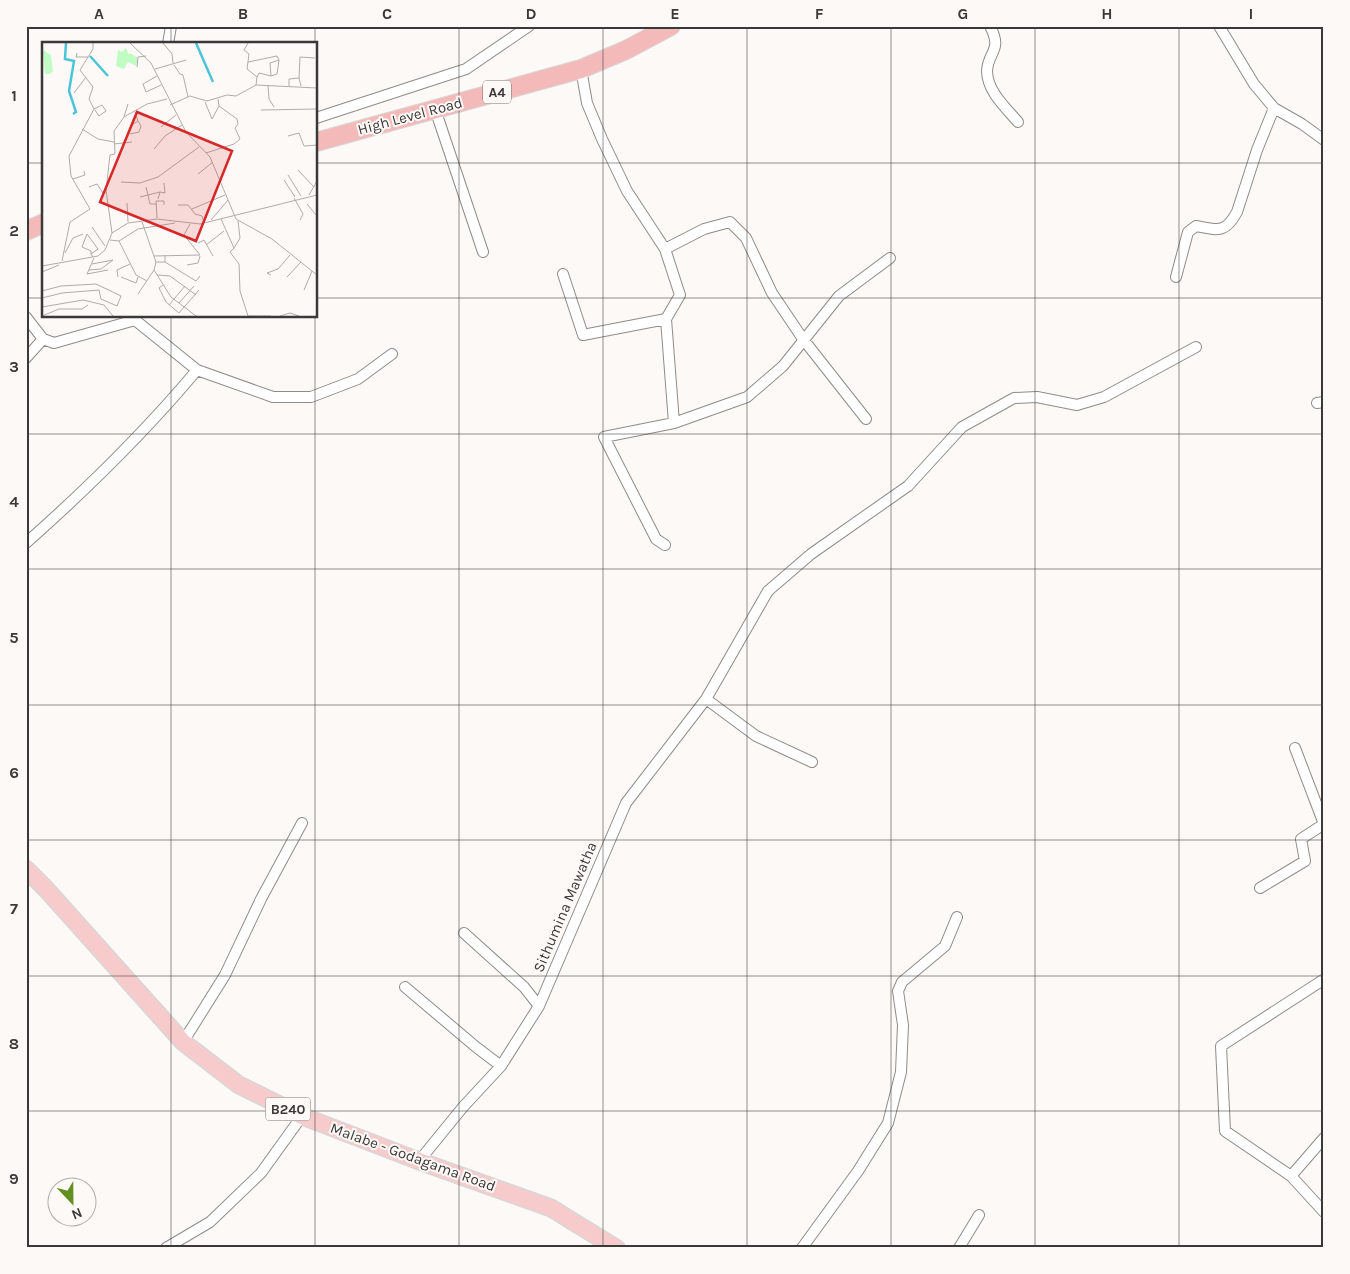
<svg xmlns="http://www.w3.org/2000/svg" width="1350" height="1274" font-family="Karla,sans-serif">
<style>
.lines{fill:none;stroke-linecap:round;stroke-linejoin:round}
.minor-casing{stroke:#8f8b88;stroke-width:12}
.primary-casing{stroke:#d8d7d7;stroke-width:19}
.trunk-casing{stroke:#d8d7d7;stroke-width:20}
.minor{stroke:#fff;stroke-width:10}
.primary{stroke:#f7cbcb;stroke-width:16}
.trunk{stroke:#f4baba;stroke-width:18}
.grid{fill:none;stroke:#3b3938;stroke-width:1;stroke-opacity:0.55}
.labels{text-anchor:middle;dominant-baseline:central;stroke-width:4;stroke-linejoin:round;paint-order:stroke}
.shield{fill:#fdf9f6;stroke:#757371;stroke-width:1}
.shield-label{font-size:14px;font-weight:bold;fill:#3b3938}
.street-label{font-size:15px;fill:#3b3938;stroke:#fdf9f6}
.inset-river{fill:none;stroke:#4dc4d6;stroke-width:2.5}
.inset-road{fill:none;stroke:#afacaa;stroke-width:1}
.view{fill:#d62828;fill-opacity:0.15;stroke:#d62828;stroke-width:2.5}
.inset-edge{fill:none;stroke:#3b3938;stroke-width:2.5}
.neatline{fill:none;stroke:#3b3938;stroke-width:2}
.grid-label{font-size:16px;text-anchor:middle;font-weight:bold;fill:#3b3938}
</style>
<rect width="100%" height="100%" fill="#fdf9f6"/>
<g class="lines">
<defs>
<path id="minor" d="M 990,26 C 1003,51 988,51 987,71 C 987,91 1006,108 1018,122
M 1219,26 L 1254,84 L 1274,108 L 1302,124 L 1324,140
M 168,44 L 171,26
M 435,109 L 483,252
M 316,118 L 466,69 L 529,26
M 665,249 L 704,229 L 730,222 L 746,238 L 772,293 L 803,339 L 866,419
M 563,274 L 583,335 L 666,319 L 680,295 L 665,249 L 627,191 L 602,139 L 587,103 L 581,69
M 1176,277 L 1188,232 L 1196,226 C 1218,230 1225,234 1237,212 L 1257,150 L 1274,108
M 26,317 L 43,339 L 54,343 L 135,320 L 197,370 L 273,397 L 311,397 L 358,379 L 392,354
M 26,358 L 43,339
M 1317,403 L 1324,402
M 674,423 L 747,397 L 783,366 L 839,296 L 890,258
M 26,543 C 87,489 145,432 197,370
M 665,545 L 656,539 L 604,437 L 674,423 L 666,319
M 706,699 L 756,736 L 812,762
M 1295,748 L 1324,824
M 1260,888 L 1305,861 L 1301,839 L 1324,824
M 464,933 L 524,987 L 539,1006
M 405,987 L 476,1047 L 501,1066
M 183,1042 L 225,975 L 261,899 L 302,823
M 1324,1138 L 1291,1176 L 1324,1212
M 419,1161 L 463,1107 L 501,1066 L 539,1006 L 626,803 L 706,699 L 768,591 L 811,554 L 908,486 L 962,427 L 1014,398 L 1037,397 L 1077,405 L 1104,397 L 1196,347
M 1291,1176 L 1225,1131 L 1221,1046 L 1323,980
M 166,1248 L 210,1222 L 261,1173 L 302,1116
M 802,1248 L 858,1171 L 888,1123 L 901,1072 L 903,1025 L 898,991 L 902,982 L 945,946 L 957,917
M 959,1248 L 979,1215"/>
<path id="primary" d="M 26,869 L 46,889 L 183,1042 L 239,1085 L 302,1116 L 419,1161 L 551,1208 L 616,1248"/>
<path id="trunk" d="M 316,142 L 581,69 L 626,50 L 671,26
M 26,231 L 44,223"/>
</defs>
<!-- minor casing -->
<use href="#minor" class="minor-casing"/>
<!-- primary casing -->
<use href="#primary" class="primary-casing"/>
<!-- trunk casing -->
<use href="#trunk" class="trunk-casing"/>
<!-- minor -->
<use href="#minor" class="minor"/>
<!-- primary -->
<use href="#primary" class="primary"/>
<!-- trunk -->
<use href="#trunk" class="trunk"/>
</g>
<!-- grid -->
<path class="grid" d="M 171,26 L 171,44M 315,26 L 315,44M 459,26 L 459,1248M 603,26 L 603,1248M 747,26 L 747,1248M 891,26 L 891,1248M 1035,26 L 1035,1248M 1179,26 L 1179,1248M 26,163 L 44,163M 316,163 L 1324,163M 26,298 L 44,298M 316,298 L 1324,298M 171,316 L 171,1248M 315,316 L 315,1248M 26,434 L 1324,434M 26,569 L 1324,569M 26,705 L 1324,705M 26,840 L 1324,840M 26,976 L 1324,976M 26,1111 L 1324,1111"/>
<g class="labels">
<!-- shield labels -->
<g class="shield">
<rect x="483" y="80.5" width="28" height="23" rx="4"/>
<rect x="265.5" y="1097.5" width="45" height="23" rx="4"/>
</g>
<g class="shield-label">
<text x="497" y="92">A4</text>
<text x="288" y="1109">B240</text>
</g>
<!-- street labels -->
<g class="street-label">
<text transform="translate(410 116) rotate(-15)">High Level Road</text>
<text transform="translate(565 907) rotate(-67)">Sithumina Mawatha</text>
<text transform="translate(413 1157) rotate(20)">Malabe - Godagama Road</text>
</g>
</g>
<!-- overview -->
<g transform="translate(42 42)">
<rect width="275" height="275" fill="#fdf9f6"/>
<path d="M 84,6 L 87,13 L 88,11 L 96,16 L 94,24 L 86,20 L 82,27 L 74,24 L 76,8 L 80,10 ZM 1,8 L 9,13 L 11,29 L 8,32 L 3,32 Z" fill="#c0fcc3"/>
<path class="inset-river" d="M 24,1 L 23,17 L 32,19 L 27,49 L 34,70 L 31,72M 154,1 L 171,40M 48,14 L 66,34"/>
<path class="inset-road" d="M 88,1 L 109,21 L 144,90 L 168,115 L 194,177 L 230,197 L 275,233M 121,1 L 130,12 L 131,21M 35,11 L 34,15 L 46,15M 206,20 L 235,14 L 237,18M 132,23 L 138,32 L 141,33 L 146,55M 95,25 L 96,15 L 104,14M 113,27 L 144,18M 115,34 L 101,42 L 104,50 L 119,43M 215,35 L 217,31 L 229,34 L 235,32 L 237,18 L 228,21 L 229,34M 257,36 L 258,15 L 273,16M 214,43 L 275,46M 226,43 L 227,57 L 232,65M 247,44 L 247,37 L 257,36 L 259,44M 32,51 L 44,35M 163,60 L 170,77 L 177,64M 86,62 L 82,75 L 105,62 L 125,57M 128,63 L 148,54 L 165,59 L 185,53 L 194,54 L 214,43 L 215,35 L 205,27 L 207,12 L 202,8 L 206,1M 52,67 L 60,63 L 64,69 L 57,74 L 53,68M 219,68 L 275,67M 88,84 L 96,79 L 93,70M 119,85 L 134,73M 40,87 L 56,97 L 72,100M 88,92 L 97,90 L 99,84 L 96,79M 246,94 L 257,91 L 262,104 L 275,103M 72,102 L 90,100M 112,107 L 123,94 L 140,83M 164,111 L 192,102 L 198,97 L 193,86 L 196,82 L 195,77 L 177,64 L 176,57M 256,128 L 272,145M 156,132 L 171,120M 246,133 L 259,154M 31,137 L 43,133 L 42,129M 242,138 L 253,155M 79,140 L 98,141 L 116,135 L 157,105M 47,145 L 55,142 L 61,151 L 64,150M 104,145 L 108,162 L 114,162M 267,153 L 275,139M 98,155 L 118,150M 252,156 L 261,172 L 258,178M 116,157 L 118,150 L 123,151 L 122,141M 85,161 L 86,180M 265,162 L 275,174M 136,163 L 146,163 L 153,172 L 160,174 L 162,180M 150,167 L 183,153M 115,176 L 114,159 L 122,159 L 122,163M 179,177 L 192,206 L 188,210 L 197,222 L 198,249 L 206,274M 169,178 L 186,158M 100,180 L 114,220 L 112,228 L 129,255 L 154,274M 50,185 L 63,204M 70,191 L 64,148 L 68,113 L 73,112 L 72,89 L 82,75M 68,198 L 77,199 L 96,187 L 133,181M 77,199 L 94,233 L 105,239M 156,201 L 162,198 L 171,214M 164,203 L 182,189M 192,206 L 198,196 L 196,179M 23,211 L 31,196 L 41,192M 49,212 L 56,207 L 45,192 L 40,205 L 49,209 L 49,212 L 51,215M 112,214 L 158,213 L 142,193 L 148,182M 20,219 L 28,180 L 48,167 L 29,134 L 27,114 L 52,67 L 47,57 L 51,45 L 38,28 L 51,7 L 51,1M 114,220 L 123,220 L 123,213M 123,220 L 154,239 L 158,234M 50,222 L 71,218M 145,223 L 156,221 L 158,214M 0,224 L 56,214 L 63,208 L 70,191 L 86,181 L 115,177 L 158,182 L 275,153M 47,228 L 59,227 L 71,218M 0,230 L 17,223M 45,232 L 66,228M 45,232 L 52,216M 115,233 L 128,234 L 154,253M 229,233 L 225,231 L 236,227 L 248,213M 76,235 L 75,228 L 88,222M 79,235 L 94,241 L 96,235M 245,235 L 259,220M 121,243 L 117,246 L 124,260 L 137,271 L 157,248M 262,248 L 270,229M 0,249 L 19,244 L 54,242 L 79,254 L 75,264 L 59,257 L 57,248 L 20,251 L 0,256M 96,252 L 112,228M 137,261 L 152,244M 127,263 L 143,244M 0,265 L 41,258 L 62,263 L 71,274M 0,274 L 17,267 L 40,267 L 46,263M 206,274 L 229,274M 238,274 L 248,271 L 257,274"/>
<path class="view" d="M 95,70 L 190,109 L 154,199 L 58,160 Z"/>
<rect width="275" height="275" class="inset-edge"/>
</g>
<!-- border -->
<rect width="1350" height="1274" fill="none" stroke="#fdf9f6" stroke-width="55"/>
<!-- north arrow -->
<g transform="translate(72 1202) rotate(158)"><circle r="24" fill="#fdf9f6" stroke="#afacaa"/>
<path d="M0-4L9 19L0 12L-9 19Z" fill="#638f20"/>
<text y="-8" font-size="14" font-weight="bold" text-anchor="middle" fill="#3b3938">N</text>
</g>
<rect x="28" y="28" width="1294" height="1218" class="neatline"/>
<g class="grid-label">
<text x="99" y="19">A</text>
<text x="243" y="19">B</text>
<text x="387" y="19">C</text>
<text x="531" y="19">D</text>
<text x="675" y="19">E</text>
<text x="819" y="19">F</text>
<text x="963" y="19">G</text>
<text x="1107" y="19">H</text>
<text x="1251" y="19">I</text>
<text x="14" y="101">1</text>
<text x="14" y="236">2</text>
<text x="14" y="372">3</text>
<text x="14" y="507">4</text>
<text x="14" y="643">5</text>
<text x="14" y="778">6</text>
<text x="14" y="914">7</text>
<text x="14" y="1049">8</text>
<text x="14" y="1184">9</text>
</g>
</svg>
